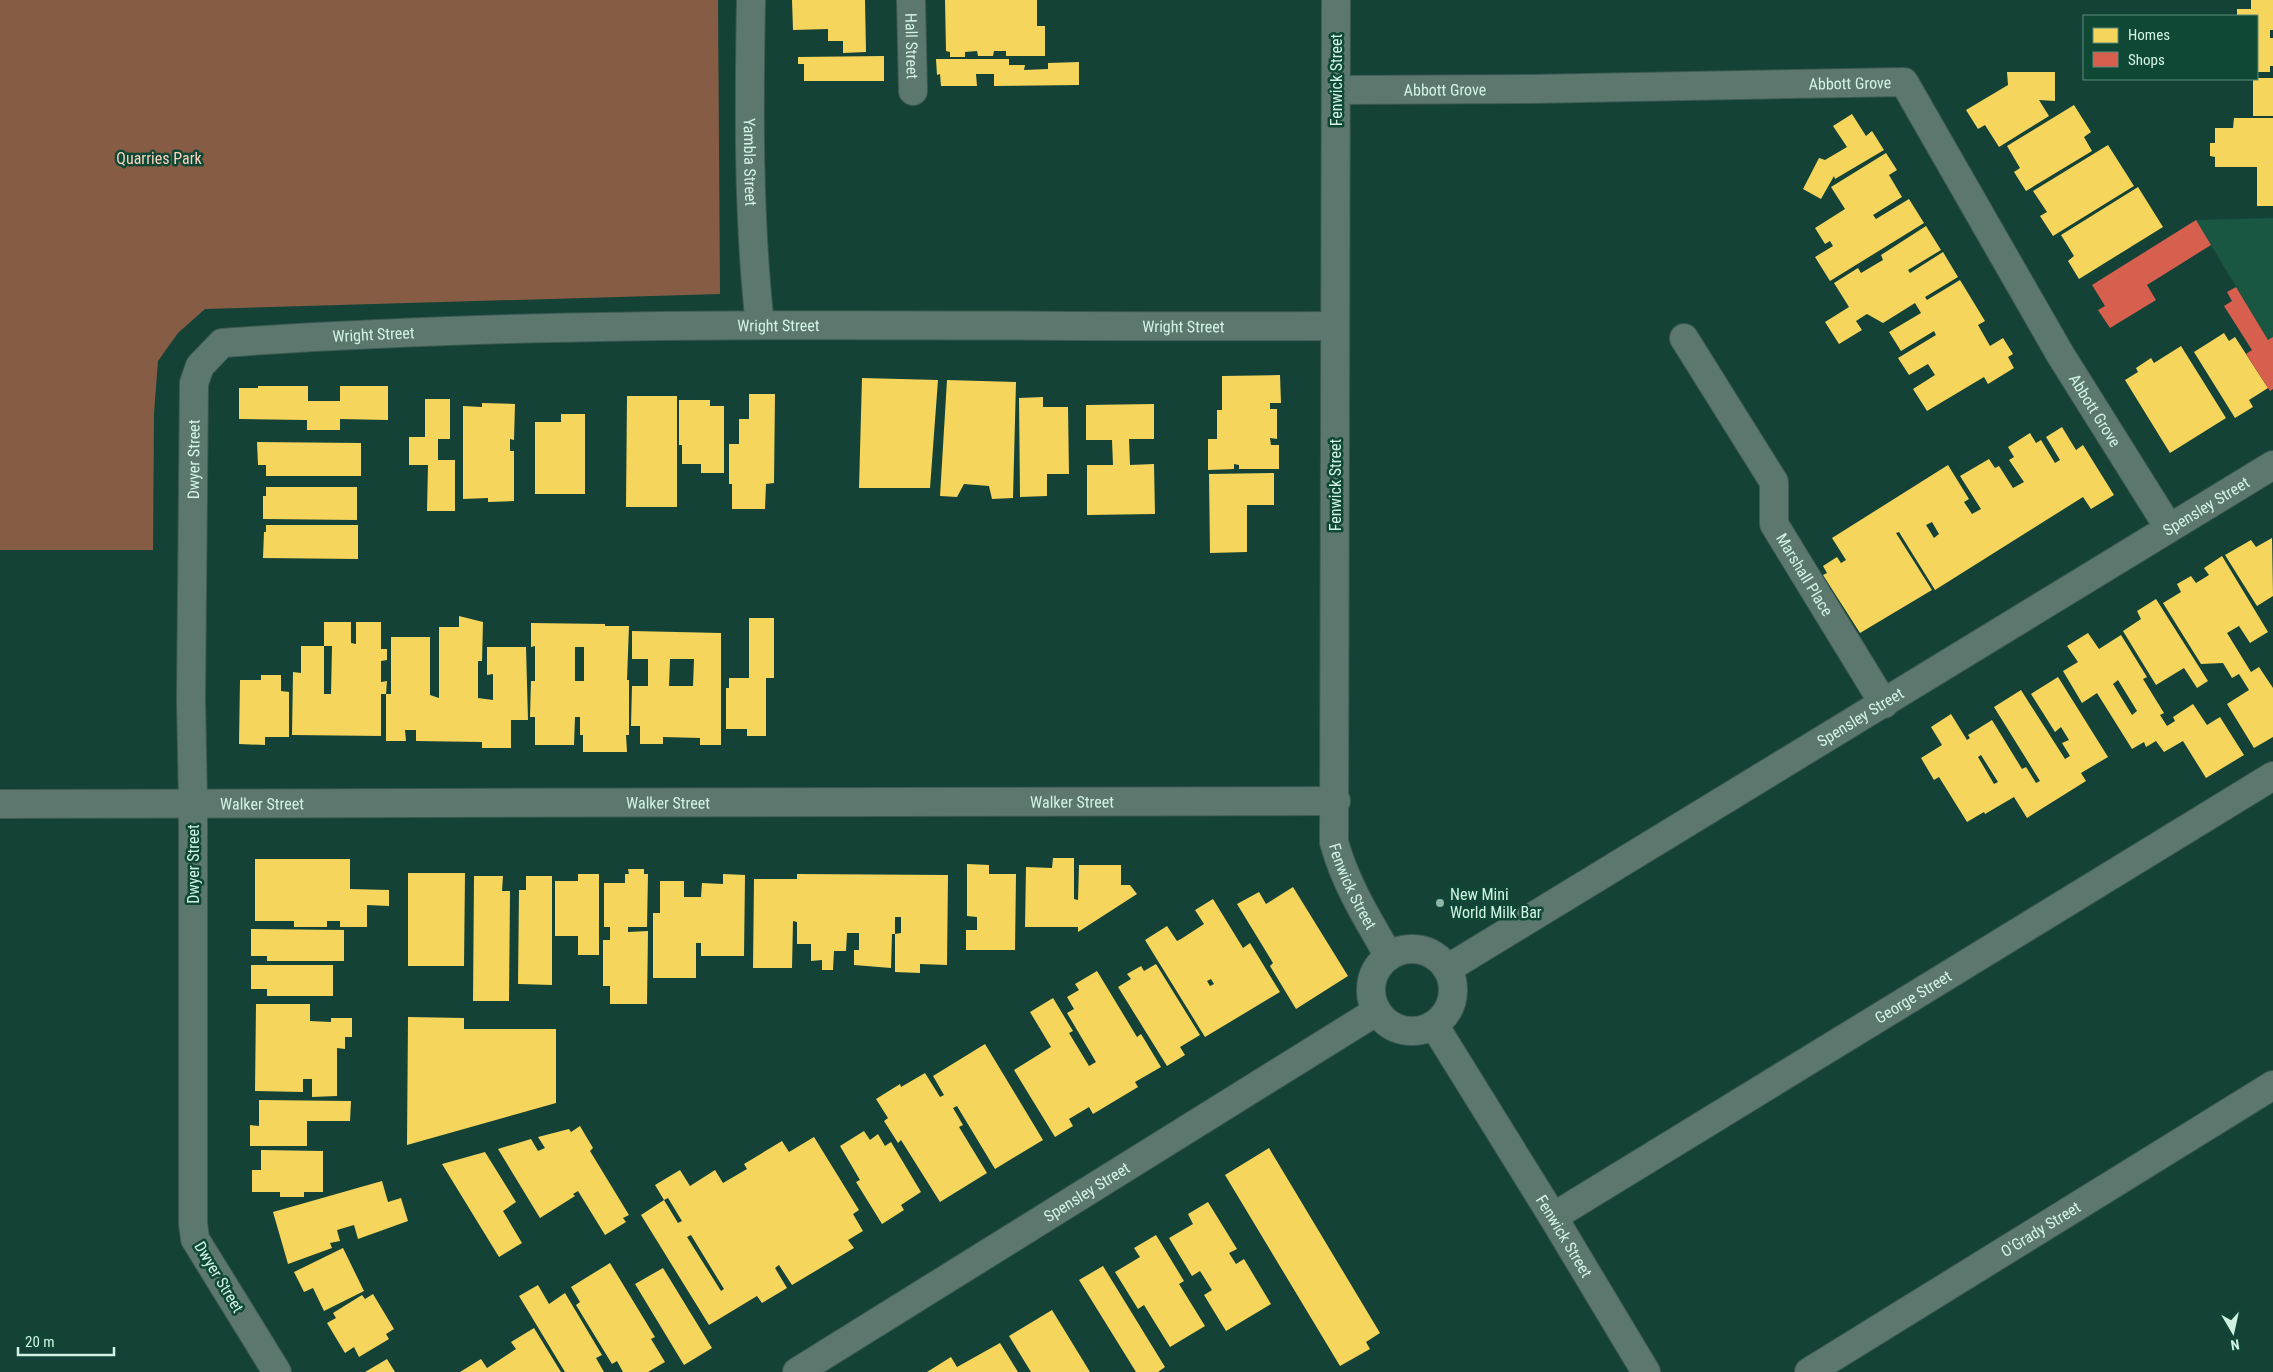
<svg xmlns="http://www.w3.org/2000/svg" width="2273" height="1372" font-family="'Roboto Condensed',sans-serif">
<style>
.built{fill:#1a5743}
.green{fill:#865d44}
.homes{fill:#f6d55c;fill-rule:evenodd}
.shops{fill:#d6604d}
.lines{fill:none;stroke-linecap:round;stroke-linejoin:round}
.street-casing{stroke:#3d5a52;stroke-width:30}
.street{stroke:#5c786e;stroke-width:28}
.poi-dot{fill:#8fb5a7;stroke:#104836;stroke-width:2}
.labels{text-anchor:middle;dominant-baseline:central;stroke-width:5;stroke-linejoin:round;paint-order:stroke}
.street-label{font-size:16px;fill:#d1f3e4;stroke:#104836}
.park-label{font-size:16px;fill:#fcd3be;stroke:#104836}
.poi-label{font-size:16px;fill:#d1f3e4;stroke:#104836;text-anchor:start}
</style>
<rect width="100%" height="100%" fill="#144236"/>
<!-- built -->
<path class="built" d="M 2273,218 L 2273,348 L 2196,220 Z"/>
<!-- green -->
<path class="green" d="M 0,0 L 718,0 L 720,294 L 205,309 L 178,333 L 158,361 L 154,413 L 153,550 L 0,550 Z"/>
<!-- homes -->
<path class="homes" d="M 792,0 L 865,0 L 866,52 L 843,53 L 843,41 L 828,41 L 828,29 L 793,30 Z
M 945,0 L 1037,0 L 1037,26 L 1045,26 L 1045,56 L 1006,56 L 1006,51 L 994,51 L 993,56 L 978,56 L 977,51 L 965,52 L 965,57 L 950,57 L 950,52 L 946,51 Z
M 2251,0 L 2273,0 L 2273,30 L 2270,30 L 2270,38 L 2273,38 L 2273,66 L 2270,66 L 2270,72 L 2257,72 L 2257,16 L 2237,16 L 2237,9 L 2251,9 Z
M 884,56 L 884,81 L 804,81 L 804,64 L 798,64 L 798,57 Z
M 936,59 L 1009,59 L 1009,65 L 1025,65 L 1024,70 L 1048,69 L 1048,63 L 1079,62 L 1079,85 L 994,86 L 994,74 L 976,74 L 977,86 L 941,86 L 940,74 L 937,75 Z
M 2007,72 L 2055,72 L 2055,101 L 2039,100 L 2049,116 L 1999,147 L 1985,125 L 1978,129 L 1966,110 L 2008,85 Z
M 2257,78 L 2273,78 L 2273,116 L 2253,116 L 2253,79 Z
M 2074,105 L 2091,132 L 2084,137 L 2092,151 L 2026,191 L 2014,172 L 2020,168 L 2007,146 Z
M 1852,114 L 1866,136 L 1872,131 L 1884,150 L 1835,179 L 1834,176 L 1821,199 L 1803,189 L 1819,158 L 1825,160 L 1847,147 L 1833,126 Z
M 2234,118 L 2273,118 L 2273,206 L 2257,206 L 2257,167 L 2215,167 L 2215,157 L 2210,156 L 2210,143 L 2215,143 L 2215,128 L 2233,128 Z
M 2108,145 L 2134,186 L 2053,236 L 2040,216 L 2047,212 L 2033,191 Z
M 1886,153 L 1897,170 L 1889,175 L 1902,197 L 1873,215 L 1876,219 L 1909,199 L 1924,223 L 1830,281 L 1815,257 L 1833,246 L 1830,241 L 1825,244 L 1815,228 L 1845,209 L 1831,187 Z
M 2138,187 L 2163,227 L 2079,279 L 2068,261 L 2074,256 L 2061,235 Z
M 1926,226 L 1941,250 L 1908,270 L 1910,273 L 1943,252 L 1958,277 L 1925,297 L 1927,300 L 1960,280 L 1985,321 L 1978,325 L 1990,346 L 2003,338 L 2013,354 L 2008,357 L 2014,368 L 1988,384 L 1984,377 L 1927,411 L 1913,389 L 1935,375 L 1928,364 L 1909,375 L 1898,358 L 1936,335 L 1934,331 L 1901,351 L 1889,332 L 1921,313 L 1915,303 L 1883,323 L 1867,314 L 1856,321 L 1862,330 L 1839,344 L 1825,322 L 1849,307 L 1834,283 L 1858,268 L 1861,273 L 1883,260 L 1881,255 Z
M 2224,333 L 2229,341 L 2235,337 L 2268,388 L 2249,400 L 2253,407 L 2235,418 L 2194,352 Z
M 2181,346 L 2226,418 L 2170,453 L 2125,380 L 2138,372 L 2136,368 L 2151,358 L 2154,363 Z
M 1280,375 L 1281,403 L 1270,403 L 1270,409 L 1277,409 L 1277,439 L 1270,438 L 1271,445 L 1279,445 L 1279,469 L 1239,469 L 1239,465 L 1234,464 L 1234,469 L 1208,470 L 1208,439 L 1217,439 L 1217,410 L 1222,410 L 1222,376 Z
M 862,378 L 938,380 L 930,488 L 859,488 Z
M 947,380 L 1016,382 L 1013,498 L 992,499 L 989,486 L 964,484 L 957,497 L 940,496 Z
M 258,386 L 308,386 L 308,401 L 340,401 L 340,386 L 388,386 L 388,420 L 340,419 L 340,430 L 307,430 L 307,420 L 239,419 L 239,388 L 258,388 Z
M 749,394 L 775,394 L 774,483 L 766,484 L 765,509 L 732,509 L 732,484 L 729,484 L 729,444 L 739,444 L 739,419 L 749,419 Z
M 627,396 L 677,396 L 677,507 L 626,507 Z
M 1043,397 L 1043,407 L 1068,407 L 1069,474 L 1047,474 L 1047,496 L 1020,497 L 1019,398 Z
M 425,399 L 450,399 L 450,439 L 438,439 L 438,460 L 455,460 L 455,511 L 427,511 L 428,465 L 409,465 L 409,437 L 425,437 Z
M 679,400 L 710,400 L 710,406 L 724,406 L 724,473 L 701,473 L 701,464 L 682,464 L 682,445 L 679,445 Z
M 482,403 L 515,404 L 514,440 L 510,439 L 510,451 L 514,451 L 514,501 L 488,502 L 488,498 L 463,499 L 463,406 L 482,407 Z
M 1154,404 L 1154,439 L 1129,439 L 1130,465 L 1154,464 L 1155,514 L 1087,515 L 1087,465 L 1113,465 L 1112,440 L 1086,440 L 1086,405 Z
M 561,414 L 585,414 L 585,494 L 535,494 L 535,422 L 561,422 Z
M 2062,427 L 2076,450 L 2083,445 L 2114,495 L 2091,509 L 2083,497 L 1935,590 L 1899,532 L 1896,533 L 1932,590 L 1860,633 L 1823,575 L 1827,573 L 1823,566 L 1837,557 L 1841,563 L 1846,560 L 1832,538 L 1948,465 L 1969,499 L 1964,502 L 1972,514 L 1981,509 L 1960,476 L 1989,459 L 1995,468 L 1999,466 L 2013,488 L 2024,482 L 2009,460 L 2014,457 L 2008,447 L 2030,433 L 2036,443 L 2041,440 L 2055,463 L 2060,460 L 2046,437 ZM 1932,522 L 1939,534 L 1934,538 L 1926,525 Z
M 257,442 L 361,443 L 361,476 L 266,476 L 266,465 L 258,465 Z
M 1274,473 L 1274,505 L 1247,505 L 1247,552 L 1210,553 L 1209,474 Z
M 266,487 L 357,487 L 357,520 L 263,519 L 263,496 L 266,496 Z
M 266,525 L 358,525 L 358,559 L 263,558 L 264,532 L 266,532 Z
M 2272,538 L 2273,596 L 2257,606 L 2225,555 L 2251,540 L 2256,547 Z
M 2222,556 L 2268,632 L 2250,643 L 2239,626 L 2227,633 L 2251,672 L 2259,667 L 2273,688 L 2273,737 L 2254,748 L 2227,704 L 2249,690 L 2239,674 L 2232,678 L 2223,663 L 2201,664 L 2163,603 L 2181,592 L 2177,584 L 2191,576 L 2196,583 L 2209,575 L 2204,568 Z
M 2156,599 L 2208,681 L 2197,688 L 2184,668 L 2156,685 L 2123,631 L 2141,619 L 2137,611 Z
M 459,616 L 483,622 L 482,661 L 478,661 L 478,698 L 493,700 L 493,674 L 487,675 L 487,647 L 526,647 L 528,720 L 511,720 L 511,748 L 482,748 L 482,742 L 416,741 L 416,730 L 405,730 L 406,741 L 386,741 L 386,694 L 391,694 L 391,637 L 430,637 L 430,695 L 439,698 L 439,627 L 459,627 Z
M 749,618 L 774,618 L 774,678 L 766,678 L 766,736 L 747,736 L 747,729 L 726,729 L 726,688 L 729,688 L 729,678 L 749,678 Z
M 324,622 L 351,622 L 351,643 L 356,644 L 356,622 L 381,622 L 381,649 L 387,649 L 387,660 L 381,661 L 381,682 L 387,681 L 386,694 L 381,694 L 381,736 L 292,735 L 293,672 L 301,673 L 301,646 L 324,646 L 324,694 L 331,694 L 332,646 L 324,646 Z
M 531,623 L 605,624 L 605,626 L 629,626 L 627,680 L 629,680 L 629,735 L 626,735 L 627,752 L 583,752 L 583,735 L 580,735 L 580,717 L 575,717 L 574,745 L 535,745 L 535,717 L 530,717 L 531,681 L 535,681 L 535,646 L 531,647 ZM 575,647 L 584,647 L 584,681 L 575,681 Z
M 632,631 L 721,633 L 721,745 L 700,745 L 700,738 L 663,737 L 663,744 L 640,744 L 640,726 L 631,726 L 632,686 L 648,686 L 648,659 L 632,659 ZM 670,659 L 694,659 L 693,686 L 669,686 Z
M 2088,633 L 2099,649 L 2121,635 L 2147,677 L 2143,679 L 2164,713 L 2160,715 L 2167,726 L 2175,721 L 2173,717 L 2193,704 L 2207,725 L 2220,717 L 2244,755 L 2206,778 L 2183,741 L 2164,752 L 2156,741 L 2146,747 L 2144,742 L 2132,749 L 2097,693 L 2082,703 L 2063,671 L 2078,662 L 2067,646 ZM 2118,680 L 2137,711 L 2132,715 L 2113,684 Z
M 261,675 L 281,675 L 281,691 L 289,692 L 289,737 L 265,737 L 265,745 L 239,744 L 240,680 L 261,680 Z
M 2058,677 L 2108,757 L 2081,773 L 2086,781 L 2027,818 L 2014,797 L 1985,814 L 1984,812 L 1967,822 L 1939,777 L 1934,780 L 1921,758 L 1942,745 L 1931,727 L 1951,714 L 1967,740 L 1970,738 L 1968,735 L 1992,720 L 2022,769 L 2026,767 L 2036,783 L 2040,781 L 1994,707 L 2021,690 L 2065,759 L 2070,756 L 2062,743 L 2069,740 L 2061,727 L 2055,732 L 2031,694 ZM 1981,755 L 1998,782 L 1994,784 L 1978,757 Z
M 1053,858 L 1074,858 L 1074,899 L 1078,900 L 1079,865 L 1121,865 L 1121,885 L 1130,885 L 1137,894 L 1078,932 L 1078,927 L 1025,927 L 1026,867 L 1052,868 Z
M 255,859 L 350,859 L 350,889 L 389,890 L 389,906 L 367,905 L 367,927 L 340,927 L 340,921 L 327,921 L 327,927 L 294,927 L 294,921 L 255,921 Z
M 967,864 L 989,865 L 989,874 L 1016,874 L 1015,950 L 966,950 L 966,930 L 977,930 L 977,917 L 967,916 Z
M 628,869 L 644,869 L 644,874 L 648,874 L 647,927 L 628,927 L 628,932 L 648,931 L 647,1004 L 610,1004 L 610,986 L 603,986 L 603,940 L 610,940 L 610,927 L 604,927 L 604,883 L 625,883 L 625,874 L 629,874 Z
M 408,873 L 465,873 L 464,966 L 408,966 Z
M 578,874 L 599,874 L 599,955 L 578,955 L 578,936 L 555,936 L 555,881 L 578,881 Z
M 723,874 L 745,875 L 744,956 L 701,956 L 701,943 L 696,943 L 696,978 L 653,978 L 653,913 L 660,913 L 660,881 L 684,881 L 684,897 L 701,897 L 702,883 L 723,884 Z
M 797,874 L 948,875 L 947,965 L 920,964 L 920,973 L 895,972 L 895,934 L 892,934 L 891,968 L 854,965 L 854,950 L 859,950 L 859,933 L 847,933 L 846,951 L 834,951 L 833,970 L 822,970 L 822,960 L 811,961 L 811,944 L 797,944 L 797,922 L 793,921 L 792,968 L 753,968 L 754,879 L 797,879 ZM 895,917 L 901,917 L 901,933 L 895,934 Z
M 474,876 L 503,876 L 502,891 L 510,891 L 509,1001 L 473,1001 Z
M 526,876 L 552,876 L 552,985 L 518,984 L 519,890 L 526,890 Z
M 1293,887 L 1348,976 L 1296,1009 L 1270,966 L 1273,963 L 1237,904 L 1259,892 L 1266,904 Z
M 1213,899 L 1243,948 L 1250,943 L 1280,992 L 1205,1037 L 1145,940 L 1167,926 L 1177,941 L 1181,939 L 1204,924 L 1195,910 ZM 1211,979 L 1214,984 L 1210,986 L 1207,981 Z
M 251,929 L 344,930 L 344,961 L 267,961 L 267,956 L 251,956 Z
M 1156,964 L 1200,1035 L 1180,1047 L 1185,1055 L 1167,1066 L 1118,987 L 1131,979 L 1127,974 L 1141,966 L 1144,971 Z
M 251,965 L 333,965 L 333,996 L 267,996 L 267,989 L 251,989 Z
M 1097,971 L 1137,1037 L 1141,1034 L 1161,1067 L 1135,1082 L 1138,1087 L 1093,1114 L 1089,1107 L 1069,1119 L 1073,1126 L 1055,1137 L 1014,1070 L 1051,1047 L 1030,1012 L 1053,998 L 1073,1031 L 1069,1033 L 1089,1066 L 1096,1062 L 1067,1013 L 1074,1009 L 1067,997 L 1079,990 L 1075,984 Z
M 256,1004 L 310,1004 L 310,1021 L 331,1022 L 331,1018 L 352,1018 L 352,1037 L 345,1037 L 345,1049 L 337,1048 L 337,1096 L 312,1097 L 312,1079 L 303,1079 L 303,1092 L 255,1091 Z
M 408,1017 L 464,1018 L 464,1029 L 556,1029 L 556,1103 L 407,1145 Z
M 985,1044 L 1043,1140 L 995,1169 L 957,1106 L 953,1108 L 963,1125 L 959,1127 L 987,1173 L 940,1202 L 901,1140 L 898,1143 L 884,1121 L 888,1118 L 876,1099 L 900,1084 L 901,1087 L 925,1073 L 940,1097 L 944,1095 L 933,1076 Z
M 259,1100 L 351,1101 L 350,1121 L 307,1121 L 307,1146 L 250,1146 L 250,1125 L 259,1126 Z
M 580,1126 L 593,1148 L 590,1151 L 629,1215 L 623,1218 L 626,1222 L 605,1235 L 578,1191 L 573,1194 L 575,1196 L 540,1218 L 498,1149 L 531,1139 L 538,1151 L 545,1148 L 538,1137 L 569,1129 L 571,1132 Z
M 864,1131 L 870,1140 L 878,1134 L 885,1146 L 891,1142 L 921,1192 L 901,1205 L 904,1210 L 882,1224 L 856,1182 L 860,1180 L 840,1146 Z
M 814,1137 L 859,1210 L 853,1214 L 863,1231 L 848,1240 L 854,1248 L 792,1285 L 779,1265 L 775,1268 L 787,1288 L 762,1303 L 757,1296 L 709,1325 L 641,1215 L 664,1200 L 655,1185 L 680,1170 L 690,1186 L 715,1170 L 723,1183 L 747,1169 L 744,1164 L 782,1141 L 789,1152 ZM 668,1198 L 682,1221 L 678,1223 L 664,1200 ZM 691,1235 L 724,1289 L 721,1291 L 687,1237 Z
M 1269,1148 L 1380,1333 L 1366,1342 L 1370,1349 L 1340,1366 L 1225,1175 Z
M 261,1150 L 323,1151 L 323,1192 L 304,1192 L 304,1197 L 280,1197 L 280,1192 L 252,1192 L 252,1170 L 261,1170 Z
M 485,1152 L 516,1202 L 503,1211 L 522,1243 L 499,1257 L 442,1164 Z
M 382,1181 L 388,1202 L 401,1198 L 408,1221 L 358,1239 L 354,1225 L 337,1230 L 340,1241 L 330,1243 L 332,1248 L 288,1264 L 273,1212 Z
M 1208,1202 L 1237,1249 L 1229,1253 L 1236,1264 L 1244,1259 L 1271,1304 L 1226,1331 L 1204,1295 L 1212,1290 L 1200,1271 L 1192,1276 L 1169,1238 L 1193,1224 L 1188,1214 Z
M 1156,1235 L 1184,1281 L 1179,1284 L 1205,1326 L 1170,1347 L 1144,1305 L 1138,1309 L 1115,1272 L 1140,1257 L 1134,1248 Z
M 343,1248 L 364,1291 L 324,1311 L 313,1288 L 304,1292 L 294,1272 Z
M 610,1263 L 655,1337 L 651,1339 L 665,1362 L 648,1372 L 623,1372 L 617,1361 L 612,1364 L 576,1305 L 580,1302 L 571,1287 Z
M 1103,1266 L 1165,1367 L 1158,1372 L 1136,1372 L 1079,1280 Z
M 663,1268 L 712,1348 L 684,1365 L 635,1284 Z
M 538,1285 L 549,1304 L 565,1293 L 602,1355 L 596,1358 L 604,1372 L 565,1372 L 519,1296 Z
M 373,1294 L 394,1329 L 386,1334 L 389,1339 L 359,1357 L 354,1347 L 345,1353 L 327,1323 L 336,1318 L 333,1313 L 362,1295 L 365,1299 Z
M 1052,1310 L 1090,1372 L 1031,1372 L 1009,1336 Z
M 534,1328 L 561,1372 L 460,1372 L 481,1359 L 487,1368 L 516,1349 L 511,1342 Z
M 1000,1343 L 1018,1372 L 927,1372 L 951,1357 L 957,1367 Z
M 387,1359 L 395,1372 L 365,1372 Z"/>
<!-- shops -->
<path class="shops" d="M 2196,220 L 2211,245 L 2147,285 L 2156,300 L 2110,328 L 2098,310 L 2105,306 L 2092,285 Z
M 2236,287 L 2268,340 L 2273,337 L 2273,389 L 2270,391 L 2246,354 L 2252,350 L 2224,306 L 2232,301 L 2227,292 Z"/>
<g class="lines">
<defs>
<g id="street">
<path id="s1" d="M 751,0 C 749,108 748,217 760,325"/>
<path id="s2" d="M 911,0 L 913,91"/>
<path id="s3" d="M 1336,0 L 1334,842 C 1345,883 1368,920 1389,956"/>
<path id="s4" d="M 1336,90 L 1531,89 L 1904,82 L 2060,354 L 2169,528"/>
<path id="s5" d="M 1684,338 L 1774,482 L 1774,524 L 1884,704"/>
<path id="s6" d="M 0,804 L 1336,801"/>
<circle cx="1412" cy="990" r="41"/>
<path id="s7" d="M 1447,969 L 2273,465"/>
<path id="s8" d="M 1434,1025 L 1553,1217 L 1646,1372"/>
<path id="s9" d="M 1553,1217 L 2273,776"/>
<path id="s10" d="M 277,1372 L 195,1239 L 193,1223 L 193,803 L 191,699 L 194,383 L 200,366 L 222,343 C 592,316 964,328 1335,326"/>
<path id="s11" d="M 797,1372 L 1377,1011"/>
<path id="s12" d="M 1809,1372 L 2273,1085"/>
</g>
</defs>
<!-- street casing -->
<use href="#street" class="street-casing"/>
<!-- street -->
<use href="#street" class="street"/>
</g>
<!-- markers -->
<circle class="poi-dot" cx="1440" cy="903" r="5"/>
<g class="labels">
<!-- street labels -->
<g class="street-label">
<text stroke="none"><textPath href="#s2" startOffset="46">Hall Street</textPath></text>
<text transform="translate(1336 80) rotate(-90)">Fenwick Street</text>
<text stroke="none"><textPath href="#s4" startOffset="514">Abbott Grove</textPath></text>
<text stroke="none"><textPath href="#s4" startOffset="109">Abbott Grove</textPath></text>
<text stroke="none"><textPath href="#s1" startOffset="162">Yambla Street</textPath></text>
<text stroke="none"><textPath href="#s10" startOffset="1619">Wright Street</textPath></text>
<text stroke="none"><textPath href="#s10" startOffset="2024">Wright Street</textPath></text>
<text stroke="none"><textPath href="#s10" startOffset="1214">Wright Street</textPath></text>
<text stroke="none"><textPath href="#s4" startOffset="948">Abbott Grove</textPath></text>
<text stroke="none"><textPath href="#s10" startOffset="936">Dwyer Street</textPath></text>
<text transform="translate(1335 485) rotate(-90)">Fenwick Street</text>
<text stroke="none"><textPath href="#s7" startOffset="889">Spensley Street</textPath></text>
<text stroke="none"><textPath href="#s5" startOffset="271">Marshall Place</textPath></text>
<text stroke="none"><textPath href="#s7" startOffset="484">Spensley Street</textPath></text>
<text stroke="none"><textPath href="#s6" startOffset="668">Walker Street</textPath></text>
<text stroke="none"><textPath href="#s6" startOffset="1072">Walker Street</textPath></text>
<text stroke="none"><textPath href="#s6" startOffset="262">Walker Street</textPath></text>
<text transform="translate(193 864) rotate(-90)">Dwyer Street</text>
<text stroke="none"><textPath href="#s3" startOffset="890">Fenwick Street</textPath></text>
<text stroke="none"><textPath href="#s9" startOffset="422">George Street</textPath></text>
<text stroke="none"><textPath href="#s11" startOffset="341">Spensley Street</textPath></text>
<text stroke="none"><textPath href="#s12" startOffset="272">O'Grady Street</textPath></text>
<text stroke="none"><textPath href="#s8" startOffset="248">Fenwick Street</textPath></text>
<text transform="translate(219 1277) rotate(59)">Dwyer Street</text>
</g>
<!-- park labels -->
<g class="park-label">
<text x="159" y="158">Quarries Park</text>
</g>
<!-- poi labels -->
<g class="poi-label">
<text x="1450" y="894">New Mini<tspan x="1450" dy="18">World Milk Bar</tspan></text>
</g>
</g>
<!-- legend -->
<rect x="2083" y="15" width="175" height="65" fill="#104836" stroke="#5d8c7c"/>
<rect x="2093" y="28" width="25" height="15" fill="#f6d55c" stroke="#5d8c7c"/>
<text x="2128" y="40" font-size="15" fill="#d1f3e4">Homes</text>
<rect x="2093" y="52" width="25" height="15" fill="#d6604d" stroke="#5d8c7c"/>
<text x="2128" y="65" font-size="15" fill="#d1f3e4">Shops</text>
<!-- north arrow -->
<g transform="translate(2233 1332) rotate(171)" stroke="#104836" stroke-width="4" paint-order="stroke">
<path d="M0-4L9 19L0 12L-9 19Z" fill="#d1f3e4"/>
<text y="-8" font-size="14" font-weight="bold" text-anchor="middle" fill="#d1f3e4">N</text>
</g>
<!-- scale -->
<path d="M18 1347v8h96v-8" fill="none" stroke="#d1f3e4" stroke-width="2.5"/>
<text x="25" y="1347" font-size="15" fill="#d1f3e4" stroke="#104836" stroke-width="4" paint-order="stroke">20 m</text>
</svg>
